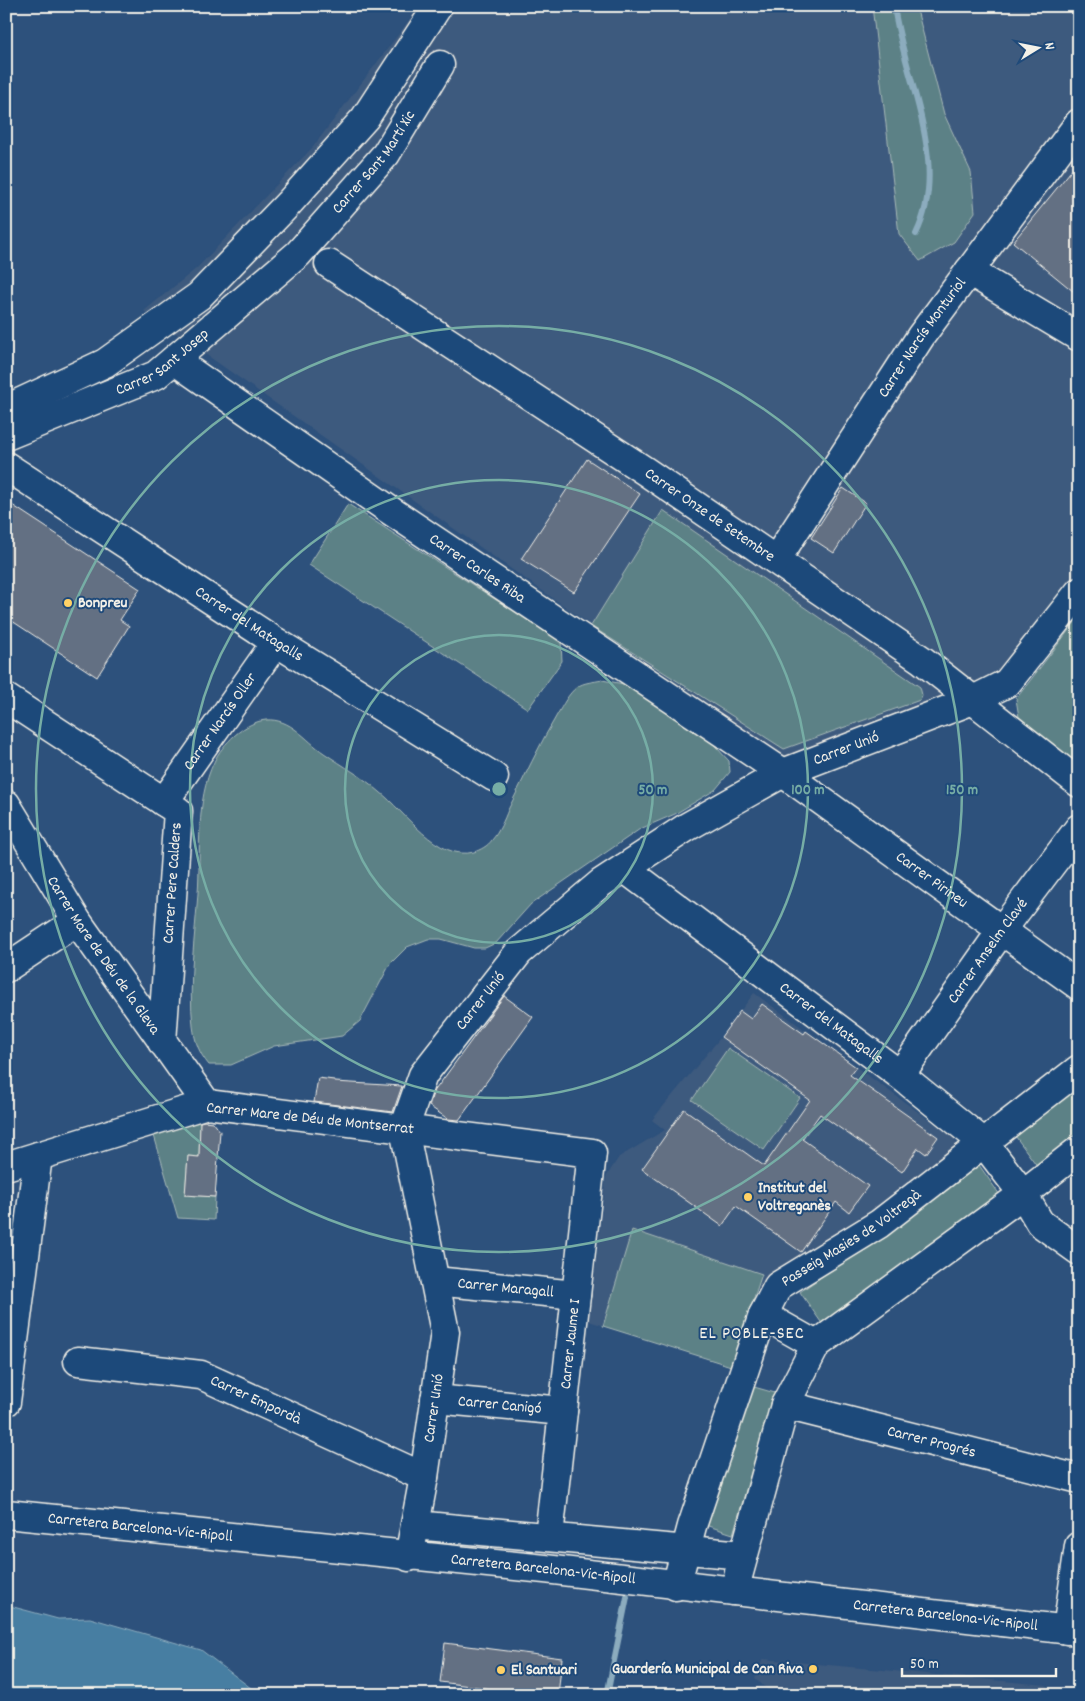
<svg xmlns="http://www.w3.org/2000/svg" width="1085" height="1701" font-family="Dekko,sans-serif">
<style>
.built{fill:#3e5a7e}
.green{fill:#5b8186;stroke:#a8b9b7}
.water{fill:#477ea2;stroke:#8cacbe}
.lines{fill:none;stroke-linecap:round;stroke-linejoin:round}
.stream{stroke:#8cacbe;stroke-width:6}
.building{fill:#646f83;stroke:#f4f1e8}
.minor-casing{stroke:#f4f1e8;stroke-width:31}
.minor{stroke:#1f4a7a;stroke-width:28}
.ring{fill:none;stroke:#76ada5;stroke-width:2.5}
.poi-dot{fill:#ffd166;stroke:#1f4a7a;stroke-width:2}
.labels{text-anchor:middle;dominant-baseline:central;stroke-width:4;stroke-linejoin:round;paint-order:stroke}
.street-label{font-size:16px;fill:#f4f1e8;stroke:#1f4a7a}
.poi-label{font-size:16px;font-weight:bold;fill:#f4f1e8;stroke:#1f4a7a;text-anchor:start}
.neighbourhood-label{font-size:18px;letter-spacing:1px;fill:#f4f1e8;stroke:#1f4a7a}
.centre{fill:#76ada5;stroke:#1f4a7a;stroke-width:2.5}
.ring-label{font-size:15px;text-anchor:middle;font-weight:bold;fill:#76ada5;stroke:#1f4a7a;stroke-width:4;stroke-linejoin:round;paint-order:stroke}
</style>
<rect width="100%" height="100%" fill="#2d517c"/>
<filter id="ink" filterUnits="userSpaceOnUse"><feTurbulence type="fractalNoise" baseFrequency=".02" numOctaves="2"/><feDisplacementMap in="SourceGraphic" scale="10" xChannelSelector="R" yChannelSelector="G"/><feConvolveMatrix kernelMatrix="1 2 1 2 8 2 1 2 1" color-interpolation-filters="sRGB"/></filter>
<g filter="url(#ink)">
<!-- built -->
<path class="built" d="M 420,6 L 872,6 L 899,234 L 971,172 L 944,114 L 916,6 L 1079,6 L 1079,571 L 994,679 L 782,759 L 144,311 L 197,268 L 313,147 Z
M 754,993 L 954,1138 L 958,1149 L 866,1216 L 756,1291 L 731,1366 L 589,1321 L 606,1177 L 619,1157 L 665,1130 L 652,1120 L 721,1037 Z
M 763,1659 L 1046,1685 L 1052,1689 L 1052,1695 L 773,1695 L 755,1678 Z"/>
<!-- green -->
<path class="green" d="M 872,6 L 916,6 L 944,114 L 971,172 L 975,212 L 954,242 L 920,261 L 899,234 Z
M 348,504 L 561,642 L 562,661 L 528,709 L 309,565 Z
M 663,510 L 920,687 L 922,695 L 920,700 L 784,749 L 591,626 Z
M 1079,617 L 1079,766 L 1019,717 L 1016,699 Z
M 602,680 L 624,684 L 634,688 L 704,734 L 729,761 L 730,772 L 715,790 L 675,814 L 640,829 L 531,904 L 496,943 L 485,948 L 474,948 L 441,939 L 428,939 L 407,947 L 390,964 L 360,1021 L 342,1036 L 274,1046 L 231,1065 L 209,1065 C 199,1053 195,1042 193,1026 C 188,982 195,937 198,893 C 201,851 195,802 214,762 C 222,744 245,722 266,720 C 291,718 305,740 324,753 C 343,766 363,777 380,792 C 404,811 438,862 474,852 C 480,850 488,846 492,840 C 499,832 504,820 508,810 C 524,778 539,745 557,715 C 563,705 568,694 577,687 C 584,682 594,682 602,680 Z
M 728,1048 L 800,1098 L 764,1150 L 692,1100 Z
M 1079,1084 L 1079,1137 L 1038,1167 L 1013,1133 Z
M 188,1121 L 200,1121 L 199,1157 L 188,1156 L 185,1195 L 215,1197 L 214,1220 L 178,1218 L 153,1132 Z
M 979,1165 L 1002,1198 L 823,1325 L 800,1292 Z
M 632,1230 L 762,1274 L 731,1366 L 603,1326 Z
M 747,1385 L 775,1393 L 733,1534 L 705,1525 Z"/>
<!-- water -->
<path class="water" d="M 6,1605 L 58,1619 L 90,1618 L 201,1650 L 260,1695 L 6,1695 Z"/>
<g class="lines">
<!-- stream -->
<path class="stream" d="M 894,6 C 904,79 951,163 916,234
M 607,1695 L 627,1597"/>
</g>
<!-- building -->
<path class="building" d="M 1079,161 L 1079,296 L 1013,242 Z
M 587,459 L 640,494 L 574,592 L 521,559 Z
M 843,488 L 866,503 L 834,553 L 811,538 Z
M 6,501 L 140,589 L 120,620 L 129,626 L 97,677 L 6,617 Z
M 504,996 L 533,1017 L 459,1120 L 448,1119 L 429,1106 L 433,1093 Z
M 762,1004 L 804,1034 L 806,1031 L 856,1067 L 850,1075 L 938,1137 L 926,1154 L 918,1148 L 902,1172 L 820,1114 L 802,1139 L 868,1186 L 849,1212 L 836,1202 L 801,1252 L 736,1206 L 722,1226 L 642,1169 L 684,1109 L 764,1166 L 810,1100 L 721,1037 L 740,1011 L 751,1019 Z
M 318,1078 L 334,1080 L 335,1082 L 402,1086 L 393,1112 L 314,1102 Z
M 204,1121 L 213,1122 L 220,1131 L 215,1197 L 185,1195 L 188,1156 L 199,1157 L 200,1122 Z
M 445,1643 L 562,1658 L 558,1695 L 538,1695 L 440,1682 Z"/>
<g class="lines">
<defs>
<g id="minor">
<path id="s1" d="M 329,264 L 645,471 L 922,660 L 1079,783"/>
<path d="M 969,271 L 1079,337"/>
<path id="s2" d="M 174,360 L 388,509 L 783,773 L 1079,986"/>
<path d="M 6,409 L 105,363 L 199,296 L 288,204 L 365,118 L 438,6"/>
<path id="s3" d="M 6,436 L 156,375 L 298,254 L 386,154 L 440,65"/>
<path id="s4" d="M 6,466 L 276,642 L 494,777"/>
<path id="s5" d="M 776,560 L 921,336 L 1079,123"/>
<path d="M 6,698 L 178,811 L 162,1042"/>
<path id="s6" d="M 164,802 L 276,642"/>
<path id="s7" d="M 6,804 L 77,921 L 207,1104"/>
<path id="s8" d="M 624,868 L 900,1075 L 984,1143 L 1023,1194 L 1040,1223 L 1079,1251"/>
<path d="M 6,968 L 77,921"/>
<path id="s9" d="M 900,1075 L 1002,930 L 1079,828"/>
<path d="M 6,1166 L 207,1104 L 592,1153 L 549,1536"/>
<path id="s10" d="M 435,1281 L 576,1295"/>
<path d="M 763,1315 L 816,1345"/>
<path id="s11" d="M 78,1361 L 201,1375 L 424,1477"/>
<path id="s12" d="M 435,1399 L 563,1411"/>
<path d="M 6,1402 L 38,1156"/>
<path id="s13" d="M 785,1405 L 1079,1479"/>
<path id="s14" d="M 6,1514 L 545,1569 L 1079,1631"/>
<path d="M 415,1525 L 743,1555"/>
<path id="s15" d="M 409,1557 L 424,1477 L 445,1332 L 404,1129 L 423,1075 L 519,952 L 601,883 L 687,827 L 783,773 L 973,700 L 1007,683 L 1079,592"/>
<path id="s16" d="M 676,1586 L 692,1526 L 763,1315 L 778,1286 L 879,1224 L 1079,1069"/>
<path d="M 734,1591 L 785,1405 L 816,1345 L 1023,1194 L 1079,1150"/>
<path d="M 1067,1630 L 1079,1546"/>
</g>
</defs>
<!-- minor casing -->
<use href="#minor" class="minor-casing"/>
<!-- minor -->
<use href="#minor" class="minor"/>
</g>
</g>
<!-- distance rings -->
<g class="ring">
<circle cx="499" cy="789" r="154"/>
<circle cx="499" cy="789" r="309"/>
<circle cx="499" cy="789" r="463"/>
</g>
<!-- markers -->
<g class="poi-dot">
<circle cx="68" cy="603" r="5"/>
<circle cx="748" cy="1197" r="5"/>
<circle cx="813" cy="1669" r="5"/>
<circle cx="501" cy="1670" r="5"/>
</g>
<g class="labels">
<!-- street labels -->
<g class="street-label">
<text stroke="none"><textPath href="#s3" startOffset="468">Carrer Sant Martí Xic</textPath></text>
<text stroke="none"><textPath href="#s5" startOffset="266">Carrer Narcís Monturiol</textPath></text>
<text stroke="none"><textPath href="#s3" startOffset="174">Carrer Sant Josep</textPath></text>
<text stroke="none"><textPath href="#s1" startOffset="456">Carrer Onze de Setembre</textPath></text>
<text stroke="none"><textPath href="#s2" startOffset="368">Carrer Carles Riba</textPath></text>
<text stroke="none"><textPath href="#s4" startOffset="290">Carrer del Matagalls</textPath></text>
<text stroke="none"><textPath href="#s6" startOffset="98">Carrer Narcís Oller</textPath></text>
<text stroke="none"><textPath href="#s15" startOffset="1036">Carrer Unió</textPath></text>
<text stroke="none"><textPath href="#s2" startOffset="919">Carrer Pirineu</textPath></text>
<text transform="translate(173 883) rotate(-86)">Carrer Pere Calders</text>
<text stroke="none"><textPath href="#s9" startOffset="152">Carrer Anselm Clavé</textPath></text>
<text stroke="none"><textPath href="#s7" startOffset="180">Carrer Mare de Déu de la Gleva</textPath></text>
<text stroke="none"><textPath href="#s15" startOffset="586">Carrer Unió</textPath></text>
<text stroke="none"><textPath href="#s8" startOffset="259">Carrer del Matagalls</textPath></text>
<text transform="translate(310 1119) rotate(6)">Carrer Mare de Déu de Montserrat</text>
<text stroke="none"><textPath href="#s16" startOffset="405">Passeig Masies de Voltregà</textPath></text>
<text stroke="none"><textPath href="#s10" startOffset="71">Carrer Maragall</textPath></text>
<text transform="translate(571 1344) rotate(-84)">Carrer Jaume I</text>
<text stroke="none"><textPath href="#s11" startOffset="184">Carrer Empordà</textPath></text>
<text stroke="none"><textPath href="#s12" startOffset="65">Carrer Canigó</textPath></text>
<text stroke="none"><textPath href="#s15" startOffset="151">Carrer Unió</textPath></text>
<text stroke="none"><textPath href="#s13" startOffset="151">Carrer Progrés</textPath></text>
<text stroke="none"><textPath href="#s14" startOffset="135">Carretera Barcelona-Vic-Ripoll</textPath></text>
<text stroke="none"><textPath href="#s14" startOffset="540">Carretera Barcelona-Vic-Ripoll</textPath></text>
<text stroke="none"><textPath href="#s14" startOffset="945">Carretera Barcelona-Vic-Ripoll</textPath></text>
</g>
<!-- poi labels -->
<g class="poi-label">
<text x="78" y="603">Bonpreu</text>
<text x="758" y="1188">Institut del<tspan x="758" dy="18">Voltreganès</tspan></text>
<text x="803" y="1669" text-anchor="end">Guardería Municipal de Can Riva</text>
<text x="511" y="1670">El Santuari</text>
</g>
<!-- neighbourhood labels -->
<g class="neighbourhood-label">
<text x="752" y="1334">EL POBLE-SEC</text>
</g>
</g>
<circle cx="499" cy="789" r="8" class="centre"/>
<g class="ring-label">
<text x="653" y="794">50 m</text>
<text x="808" y="794">100 m</text>
<text x="962" y="794">150 m</text>
</g>
<!-- margin -->
<rect width="1085" height="1701" fill="none" stroke="#1f4a7a" stroke-width="25"/>
<rect x="12" y="12" width="1060" height="1676" fill="none" stroke="#f4f1e8" stroke-width="2" filter="url(#ink)"/>
<!-- north arrow -->
<g transform="translate(1038 48) rotate(80)" stroke="#1f4a7a" stroke-width="4" paint-order="stroke">
<path d="M0-4L9 19L0 12L-9 19Z" fill="#f4f1e8"/>
<text y="-8" font-size="14" font-weight="bold" text-anchor="middle" fill="#f4f1e8">N</text>
</g>
<!-- scale -->
<path d="M902 1668v8h154v-8" fill="none" stroke="#f4f1e8" stroke-width="2.5"/>
<text x="910" y="1668" font-size="15" fill="#f4f1e8" stroke="#1f4a7a" stroke-width="4" paint-order="stroke">50 m</text>
</svg>
